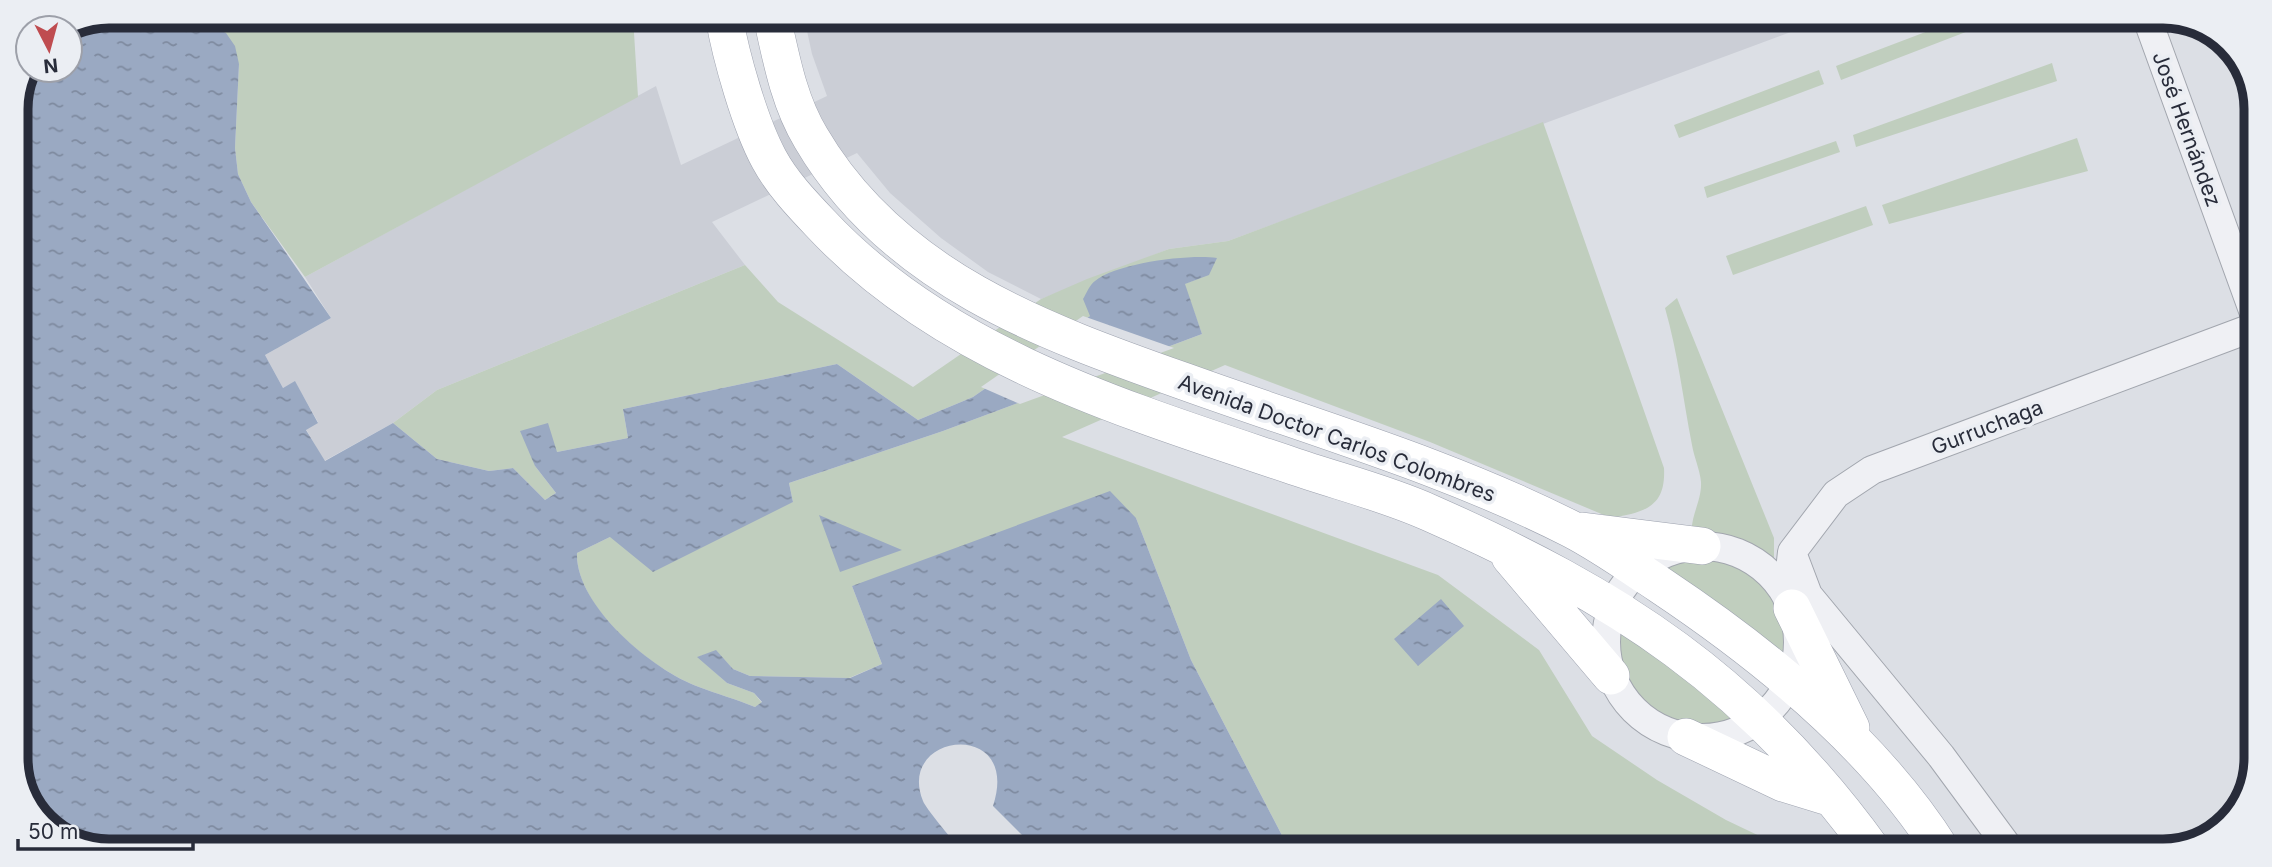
<svg xmlns="http://www.w3.org/2000/svg" width="2272" height="867" font-family="Inter,sans-serif">
<style>
.built{fill:#cbced6}
.grass{fill:#c0cebe}
.water{fill:url(#water-ripples)}
.pier{fill:#dcdfe5}
.lines{fill:none;stroke-linecap:round;stroke-linejoin:round}
.minor-casing{stroke:#a2a6ae;stroke-width:30}
.major-casing{stroke:#9da2af;stroke-width:38}
.minor{stroke:#eff0f4;stroke-width:28}
.major{stroke:#fff;stroke-width:37}
.labels{text-anchor:middle;dominant-baseline:central;stroke-width:7;stroke-linejoin:round;paint-order:stroke}
.street-label{font-size:21px;fill:#282c3a;stroke:#ebeef3}
.rim{fill:none;stroke:#282c3a;stroke-width:9}
</style>
<defs>
<pattern id="water-ripples" width="26" height="14" patternUnits="userSpaceOnUse" patternTransform="scale(1.75)"><rect width="26" height="14" fill="#9aa9c2"/><path d="M2 4q2-2 4 0t4 0M15 11q2-2 4 0t4 0" fill="none" stroke="#7e8a9f"/></pattern>
</defs>
<rect width="100%" height="100%" fill="#dcdfe5"/>
<!-- built -->
<path class="built" d="M 804,17 L 1823,20 L 1228,241 L 1169,249 L 1041,299 L 988,272 L 941,238 L 890,193 L 857,153 L 712,222 L 745,265 L 437,390 L 393,423 L 324,461 L 306,429 L 318,422 L 295,382 L 283,388 L 265,355 L 331,318 L 305,277 L 656,86 L 681,165 L 827,96 L 812,54 Z"/>
<!-- grass -->
<path class="grass" d="M 192,16 L 633,17 L 638,97 L 305,277 L 251,202 L 238,174 L 235,148 L 239,64 L 206,21 Z
M 1957,20 L 1997,20 L 1841,80 L 1836,66 Z
M 2052,63 L 2057,81 L 1856,147 L 1853,135 Z
M 1819,70 L 1824,84 L 1679,138 L 1674,125 Z
M 1543,122 L 1664,468 C 1666,507 1645,512 1611,518 L 1430,442 L 1225,365 L 1062,437 L 1438,575 L 1539,650 L 1592,736 L 1657,780 L 1726,820 L 1789,850 L 1289,849 L 1191,660 L 1136,518 L 852,586 L 882,664 L 849,678 L 750,676 L 733,669 L 716,651 L 698,657 L 727,683 L 754,693 L 762,703 L 755,707 C 736,699 717,694 699,687 C 652,670 575,606 577,553 L 610,537 L 793,502 L 789,483 L 943,431 L 1202,334 L 1184,284 L 1209,275 L 1090,316 L 973,397 L 918,420 L 837,364 L 623,409 L 628,438 L 557,452 L 535,466 L 556,493 L 545,500 L 513,468 L 489,471 L 437,459 L 393,423 L 437,390 L 745,265 L 778,302 L 913,387 L 1041,299 L 1087,279 L 1169,249 L 1228,241 Z
M 2077,138 L 2088,171 L 1889,224 L 1882,205 Z
M 1836,141 L 1840,152 L 1707,198 L 1704,187 Z
M 1866,206 L 1873,225 L 1733,275 L 1726,256 Z
M 1677,298 L 1774,538 L 1774,562 L 1727,538 L 1692,534 C 1690,516 1702,501 1701,482 C 1700,470 1694,457 1692,445 C 1683,399 1678,353 1665,308 Z
M 1679,557 C 1690,557 1706,554 1717,557 C 1768,571 1791,619 1786,667 L 1656,567 Z
M 1616,631 L 1655,655 L 1737,719 C 1731,726 1726,727 1718,729 C 1684,737 1646,720 1629,689 C 1619,671 1617,651 1616,631 Z"/>
<!-- water -->
<path class="water" d="M 109,16 L 192,16 L 226,33 L 235,46 L 239,64 L 235,148 L 238,174 L 251,202 L 331,318 L 265,355 L 283,388 L 295,381 L 318,423 L 306,430 L 325,461 L 393,423 L 437,459 L 489,471 L 513,468 L 545,500 L 556,493 L 535,466 L 520,431 L 548,423 L 557,452 L 628,438 L 623,409 L 837,364 L 918,420 L 973,397 L 1090,316 L 1083,299 C 1086,294 1090,284 1095,281 C 1117,263 1189,254 1217,258 L 1209,275 L 1185,284 L 1202,334 L 943,431 L 789,483 L 793,502 L 653,572 L 610,537 L 577,553 C 575,605 652,670 699,687 C 717,694 736,699 755,707 L 762,702 L 754,693 L 727,683 L 697,657 L 716,650 L 733,669 L 750,676 L 850,678 L 882,664 L 852,586 L 1110,491 L 1136,518 L 1191,660 L 1289,849 L 1035,848 L 993,806 C 1022,718 895,732 923,801 C 926,809 951,837 958,848 L 79,846 L 35,815 L 16,764 L 16,103 L 31,70 L 70,70 L 70,32 Z
M 819,515 L 902,550 L 840,572 Z
M 1441,599 L 1464,626 L 1418,666 L 1394,639 Z"/>
<!-- pier -->
<path class="pier" d="M 1083,316 L 1174,348 L 1020,404 L 981,387 Z"/>
<g class="lines">
<defs>
<path id="minor" d="M 2148,21 L 2255,316
M1606 642a96 96 0 1 1 192 0a96 96 0 1 1-192 0Z
M 1794,558 L 1808,595 L 1941,756 L 2011,851
M 1787,598 L 1792,552 L 1836,494 L 1872,470 L 2254,327"/>
<path id="major" d="M 724,17 C 731,57 750,124 769,159 C 782,183 801,203 820,223 C 943,355 1123,409 1290,465 C 1336,481 1386,493 1430,513 C 1618,596 1751,682 1873,851
M 772,17 C 781,58 789,102 811,138 C 893,278 1042,331 1186,382 C 1314,428 1449,467 1571,529 C 1602,545 1631,566 1660,585 C 1765,655 1874,743 1942,851
M 1582,531 L 1702,546
M 1510,557 L 1611,676
M 1792,608 L 1851,728
M 1686,737 L 1783,783 L 1829,797"/>
</defs>
<!-- minor casing -->
<use href="#minor" class="minor-casing"/>
<!-- major casing -->
<use href="#major" class="major-casing"/>
<!-- minor -->
<use href="#minor" class="minor"/>
<!-- major -->
<use href="#major" class="major"/>
</g>
<g class="labels">
<!-- street labels -->
<g class="street-label">
<text transform="translate(2187 129) rotate(70)">José Hernández</text>
<text transform="translate(1987 427) rotate(-21)">Gurruchaga</text>
<text transform="translate(1337 438) rotate(20)">Avenida Doctor Carlos Colombres</text>
</g>
</g>
<!-- crop -->
<path d="M0 0H2272V867H0ZM109 28H2163A81 81 0 0 1 2244 109V758A81 81 0 0 1 2163 839H109A81 81 0 0 1 28 758V109A81 81 0 0 1 109 28Z" fill="#ebeef3" fill-rule="evenodd"/>
<path class="rim" d="M109 28H2163A81 81 0 0 1 2244 109V758A81 81 0 0 1 2163 839H109A81 81 0 0 1 28 758V109A81 81 0 0 1 109 28Z"/>
<!-- north arrow -->
<g transform="translate(49 49) rotate(174)"><circle r="33" fill="#ebeef3" stroke="#9da0a9" stroke-width="2"/>
<path d="M0-5L12 26L0 18L-12 26Z" fill="#bf4c50"/>
<text y="-10" font-size="19" font-weight="bold" text-anchor="middle" fill="#282c3a">N</text>
</g>
<!-- scale -->
<path d="M18 839v10h175v-10" fill="none" stroke="#282c3a" stroke-width="3.5"/>
<text x="28" y="839" font-size="21" fill="#282c3a" stroke="#ebeef3" stroke-width="5" paint-order="stroke">50 m</text>
</svg>
